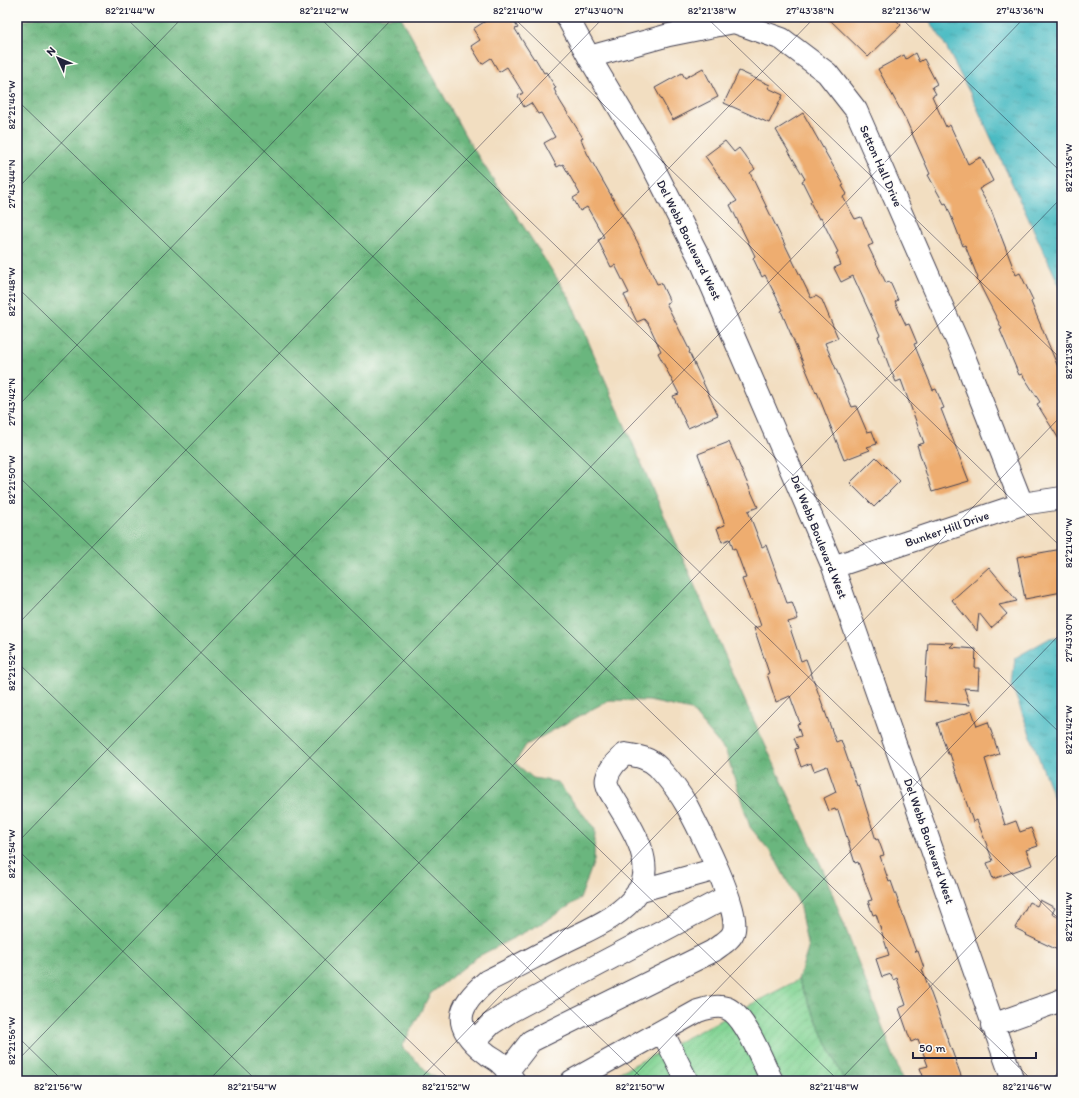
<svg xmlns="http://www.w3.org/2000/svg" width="1079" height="1098" font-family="Itim,sans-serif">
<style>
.forest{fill:url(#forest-crowns);stroke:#466c5c}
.garden{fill:url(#garden-furrows);stroke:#527b68}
.water{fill:url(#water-ripples);stroke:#376e7f}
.building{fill:#eead6f}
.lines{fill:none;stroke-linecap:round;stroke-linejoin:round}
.minor-casing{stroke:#413e4f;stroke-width:24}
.minor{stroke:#fff;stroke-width:22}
.ticks{fill:none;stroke:#22223b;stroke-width:1;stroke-opacity:0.45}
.labels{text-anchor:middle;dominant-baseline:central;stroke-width:3.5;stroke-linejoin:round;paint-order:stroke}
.street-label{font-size:12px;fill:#22223b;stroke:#fdfcf7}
.neatline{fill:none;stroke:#22223b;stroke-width:1.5}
.ticks-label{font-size:10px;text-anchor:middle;fill:#22223b}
</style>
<defs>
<pattern id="forest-crowns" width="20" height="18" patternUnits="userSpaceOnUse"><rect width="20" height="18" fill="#6ab67e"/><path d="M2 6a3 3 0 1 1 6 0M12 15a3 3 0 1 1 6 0" fill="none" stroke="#579468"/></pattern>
<pattern id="garden-furrows" width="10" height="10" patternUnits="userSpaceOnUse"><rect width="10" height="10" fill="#83d494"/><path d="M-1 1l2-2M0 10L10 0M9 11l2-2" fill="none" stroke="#71b680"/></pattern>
<pattern id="water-ripples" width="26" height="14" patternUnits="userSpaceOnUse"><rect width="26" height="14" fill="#4cbbc3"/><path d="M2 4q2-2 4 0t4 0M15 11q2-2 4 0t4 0" fill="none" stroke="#3f98a0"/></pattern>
</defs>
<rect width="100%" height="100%" fill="#fdfcf7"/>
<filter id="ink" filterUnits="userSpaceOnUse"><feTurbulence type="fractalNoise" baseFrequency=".025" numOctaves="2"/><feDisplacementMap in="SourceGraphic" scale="8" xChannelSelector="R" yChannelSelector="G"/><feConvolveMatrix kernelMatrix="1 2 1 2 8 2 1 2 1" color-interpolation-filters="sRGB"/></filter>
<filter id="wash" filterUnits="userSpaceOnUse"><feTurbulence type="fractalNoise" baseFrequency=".012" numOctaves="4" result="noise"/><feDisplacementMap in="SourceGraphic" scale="16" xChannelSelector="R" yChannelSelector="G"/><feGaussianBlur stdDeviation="0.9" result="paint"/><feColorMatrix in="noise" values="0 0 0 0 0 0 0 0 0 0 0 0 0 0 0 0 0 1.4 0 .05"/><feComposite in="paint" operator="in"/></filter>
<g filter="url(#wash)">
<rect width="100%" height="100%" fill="#f2dec1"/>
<!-- forest -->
<path class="forest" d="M 40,17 L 401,17 L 467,139 L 569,297 L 744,699 L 825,874 L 903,1081 L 844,1081 L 798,980 L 808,949 L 799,903 L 773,855 L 750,827 L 726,752 L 691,710 L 649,701 L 609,700 L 526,745 L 515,763 L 533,778 L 557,782 L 595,829 L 594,861 L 580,899 L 544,922 L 477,957 L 430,994 L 402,1047 L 431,1075 L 443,1081 L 17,1081 L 17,22 Z"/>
<!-- garden -->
<path class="garden" d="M 798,980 L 844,1081 L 603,1081 Z"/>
<!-- water -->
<path class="water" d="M 927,17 L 1062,17 L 1062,291 L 973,99 L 943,41 Z
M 1062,636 L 1062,820 L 1012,686 L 1015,658 L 1050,638 Z"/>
<g id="blocks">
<!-- building -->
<path class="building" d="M 492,17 L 511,17 L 518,28 L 515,29 L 534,59 L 535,58 L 544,73 L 546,72 L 556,88 L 554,89 L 560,101 L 583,138 L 581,139 L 587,153 L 637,241 L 657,284 L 661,283 L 670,302 L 666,303 L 690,351 L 689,352 L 718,415 L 688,428 L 673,396 L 679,394 L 658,353 L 661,351 L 649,325 L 644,319 L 637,322 L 624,295 L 629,293 L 615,265 L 611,267 L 598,240 L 604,237 L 587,207 L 580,211 L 573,198 L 580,194 L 563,164 L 557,167 L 544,143 L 555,137 L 541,113 L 538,114 L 531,103 L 524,107 L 518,96 L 523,93 L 507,67 L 499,72 L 491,58 L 482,64 L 471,46 L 480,40 L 473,29 Z
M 827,17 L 893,17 L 901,25 L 868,57 Z
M 915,53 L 919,62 L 924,59 L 937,84 L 932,87 L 936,94 L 932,96 L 946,127 L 950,125 L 968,164 L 981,157 L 993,181 L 979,189 L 991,210 L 1016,275 L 1020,273 L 1033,300 L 1031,302 L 1058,367 L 1062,364 L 1062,444 L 1037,404 L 1040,402 L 1022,374 L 1019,375 L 1000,330 L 1002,329 L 977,279 L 978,278 L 965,245 L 963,246 L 946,203 L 944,204 L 928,175 L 930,174 L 906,120 L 878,69 L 904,55 L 906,59 Z
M 703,68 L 718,97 L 673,120 L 655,88 L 682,73 L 685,78 Z
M 739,71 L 770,85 L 768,88 L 783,95 L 769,123 L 724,103 Z
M 803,113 L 844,185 L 842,186 L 847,194 L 843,197 L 855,219 L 861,217 L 873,244 L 868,246 L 886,283 L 890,282 L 898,300 L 895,302 L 906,325 L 909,324 L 917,343 L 914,344 L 933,390 L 936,389 L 944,408 L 941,409 L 969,481 L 932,492 L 917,445 L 924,443 L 901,380 L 896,382 L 889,366 L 878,336 L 880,335 L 853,276 L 841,282 L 834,268 L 841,265 L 836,253 L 838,252 L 821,218 L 819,219 L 810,202 L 812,201 L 802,181 L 805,179 L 776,130 Z
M 725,141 L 734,152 L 739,148 L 755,169 L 750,173 L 811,298 L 816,296 L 822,300 L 838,338 L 825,343 L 852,407 L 856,406 L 867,432 L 872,431 L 877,444 L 867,447 L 870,450 L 844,460 L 842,455 L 817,392 L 816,393 L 781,311 L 783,310 L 765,275 L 762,277 L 753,258 L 755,256 L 730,205 L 737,201 L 705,156 Z
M 729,442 L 758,507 L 748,511 L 762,547 L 766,545 L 787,603 L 792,602 L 798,619 L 788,622 L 801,661 L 806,659 L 836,742 L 841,740 L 857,786 L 859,785 L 876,840 L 878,839 L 884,855 L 880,856 L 889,882 L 891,881 L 916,952 L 918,951 L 924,968 L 922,969 L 963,1081 L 925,1081 L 920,1068 L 928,1066 L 918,1039 L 911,1042 L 899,1008 L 906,1005 L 897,978 L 893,980 L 891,974 L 882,977 L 876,959 L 889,955 L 876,914 L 873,915 L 868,901 L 872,900 L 858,862 L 855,863 L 838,810 L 836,811 L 835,809 L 829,811 L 824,798 L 836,792 L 827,766 L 814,771 L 811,763 L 801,767 L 795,749 L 798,748 L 794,738 L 801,736 L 797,724 L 800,723 L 790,696 L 776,702 L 767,674 L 769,673 L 754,628 L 761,626 L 752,600 L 750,600 L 742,579 L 746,578 L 735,548 L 733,549 L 730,539 L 722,542 L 717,528 L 725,525 L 698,454 Z
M 876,457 L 900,481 L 874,507 L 850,483 Z
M 1062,549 L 1062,592 L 1025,599 L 1017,557 Z
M 989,567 L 1017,601 L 999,605 L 1007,614 L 991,628 L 979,613 L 977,631 L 952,600 Z
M 928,642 L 954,643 L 950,647 L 976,649 L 975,668 L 979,668 L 978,689 L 964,688 L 970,705 L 924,701 Z
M 972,711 L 977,726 L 988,722 L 999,754 L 985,759 L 1005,825 L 1016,821 L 1020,832 L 1031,828 L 1038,846 L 1026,850 L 1032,865 L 993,879 L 987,863 L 993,861 L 977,820 L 973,822 L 950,754 L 948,754 L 937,723 Z
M 1040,900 L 1055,908 L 1052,914 L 1062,919 L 1062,952 L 1026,935 L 1027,934 L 1015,928 L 1029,902 L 1037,906 Z"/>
</g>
</g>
<g filter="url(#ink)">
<use href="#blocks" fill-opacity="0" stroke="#413e4f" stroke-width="1"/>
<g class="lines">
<defs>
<path id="minor" d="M 567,17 L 589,57 L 645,151 L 701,261 L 833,567 L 1013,1081
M 589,57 L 669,35 L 734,22 L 782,39 L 827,73 L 856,110 L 963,354 L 1022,504
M 833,567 L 1022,504 L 1062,498
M 638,891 L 717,869
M 992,1025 L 1062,1000
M 662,1031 L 687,1081
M 474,1042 L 491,1024 L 511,1011 L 728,896
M 507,1072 L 531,1041 L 713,951 C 719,946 730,940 733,933 C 743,913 698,827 687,806 C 680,793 668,778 658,767 C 649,758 638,756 625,754 C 617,761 610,767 607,778 C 605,785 611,793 615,800 C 630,825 657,862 638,892 C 621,918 587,930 560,944 C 536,956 512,969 487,981 C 456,1008 451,1026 486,1053 C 490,1057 497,1059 501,1064 C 506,1068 510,1075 514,1081
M 572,1081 L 698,1011 C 707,1008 717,1005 726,1008 C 745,1014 763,1063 772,1081"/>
</defs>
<!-- minor casing -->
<use href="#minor" class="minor-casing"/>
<!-- minor -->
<use href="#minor" class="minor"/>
</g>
</g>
<!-- ticks -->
<path class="ticks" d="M 125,17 L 1062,922M 319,17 L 1062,735M 513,17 L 1062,548M 706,17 L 1062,360M 900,17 L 1062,173M 17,100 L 1033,1081M 17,189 L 183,17M 17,287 L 839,1081M 17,407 L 394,17M 17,475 L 645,1081M 17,625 L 604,17M 17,662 L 451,1081M 17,843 L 815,17M 17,849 L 257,1081M 17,1036 L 63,1081M 17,1061 L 1025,17M 208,1081 L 1062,197M 418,1081 L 1062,415M 629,1081 L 1062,632M 839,1081 L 1062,850M 1050,1081 L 1062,1068"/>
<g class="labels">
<!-- street labels -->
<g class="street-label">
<text transform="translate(881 166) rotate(66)">Setton Hall Drive</text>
<text transform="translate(689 240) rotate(64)">Del Webb Boulevard West</text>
<text transform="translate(947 529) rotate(-19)">Bunker Hill Drive</text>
<text transform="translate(819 537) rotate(68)">Del Webb Boulevard West</text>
<text transform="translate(929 841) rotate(71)">Del Webb Boulevard West</text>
</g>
</g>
<!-- margin -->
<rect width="1079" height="1098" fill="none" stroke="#fdfcf7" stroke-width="44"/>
<!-- north arrow -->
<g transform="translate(58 58) rotate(314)" stroke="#fdfcf7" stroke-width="3" paint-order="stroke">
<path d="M0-3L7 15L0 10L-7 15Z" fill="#22223b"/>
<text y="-6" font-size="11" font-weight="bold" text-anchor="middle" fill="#22223b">N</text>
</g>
<!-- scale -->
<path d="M913 1052v6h123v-6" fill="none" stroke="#22223b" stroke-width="2"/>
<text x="919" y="1052" font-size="12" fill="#22223b" stroke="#fdfcf7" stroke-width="3" paint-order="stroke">50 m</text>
<rect x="22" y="22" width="1035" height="1054" class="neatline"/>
<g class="ticks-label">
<text x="130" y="14">82°21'44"W</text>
<text x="324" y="14">82°21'42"W</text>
<text x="518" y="14">82°21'40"W</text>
<text x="599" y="14">27°43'40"N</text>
<text x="712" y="14">82°21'38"W</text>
<text x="810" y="14">27°43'38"N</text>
<text x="906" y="14">82°21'36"W</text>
<text x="1020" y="14">27°43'36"N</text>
<text transform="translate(11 105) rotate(-90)" y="4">82°21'46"W</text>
<text transform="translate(1068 168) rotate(-90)" y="4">82°21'36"W</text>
<text transform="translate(11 184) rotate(-90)" y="4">27°43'44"N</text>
<text transform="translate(11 292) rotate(-90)" y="4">82°21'48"W</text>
<text transform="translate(1068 355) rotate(-90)" y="4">82°21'38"W</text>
<text transform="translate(11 402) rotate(-90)" y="4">27°43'42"N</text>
<text transform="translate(11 480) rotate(-90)" y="4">82°21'50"W</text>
<text transform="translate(1068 543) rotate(-90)" y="4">82°21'40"W</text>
<text transform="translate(1068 638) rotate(-90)" y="4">27°43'30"N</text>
<text transform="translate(11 667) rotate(-90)" y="4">82°21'52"W</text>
<text transform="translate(1068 730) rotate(-90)" y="4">82°21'42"W</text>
<text transform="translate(11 854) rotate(-90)" y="4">82°21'54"W</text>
<text transform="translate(1068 917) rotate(-90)" y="4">82°21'44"W</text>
<text transform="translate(11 1041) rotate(-90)" y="4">82°21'56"W</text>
<text x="58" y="1090">82°21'56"W</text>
<text x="252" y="1090">82°21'54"W</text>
<text x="446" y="1090">82°21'52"W</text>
<text x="640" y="1090">82°21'50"W</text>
<text x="834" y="1090">82°21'48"W</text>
<text x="1027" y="1090">82°21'46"W</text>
</g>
</svg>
